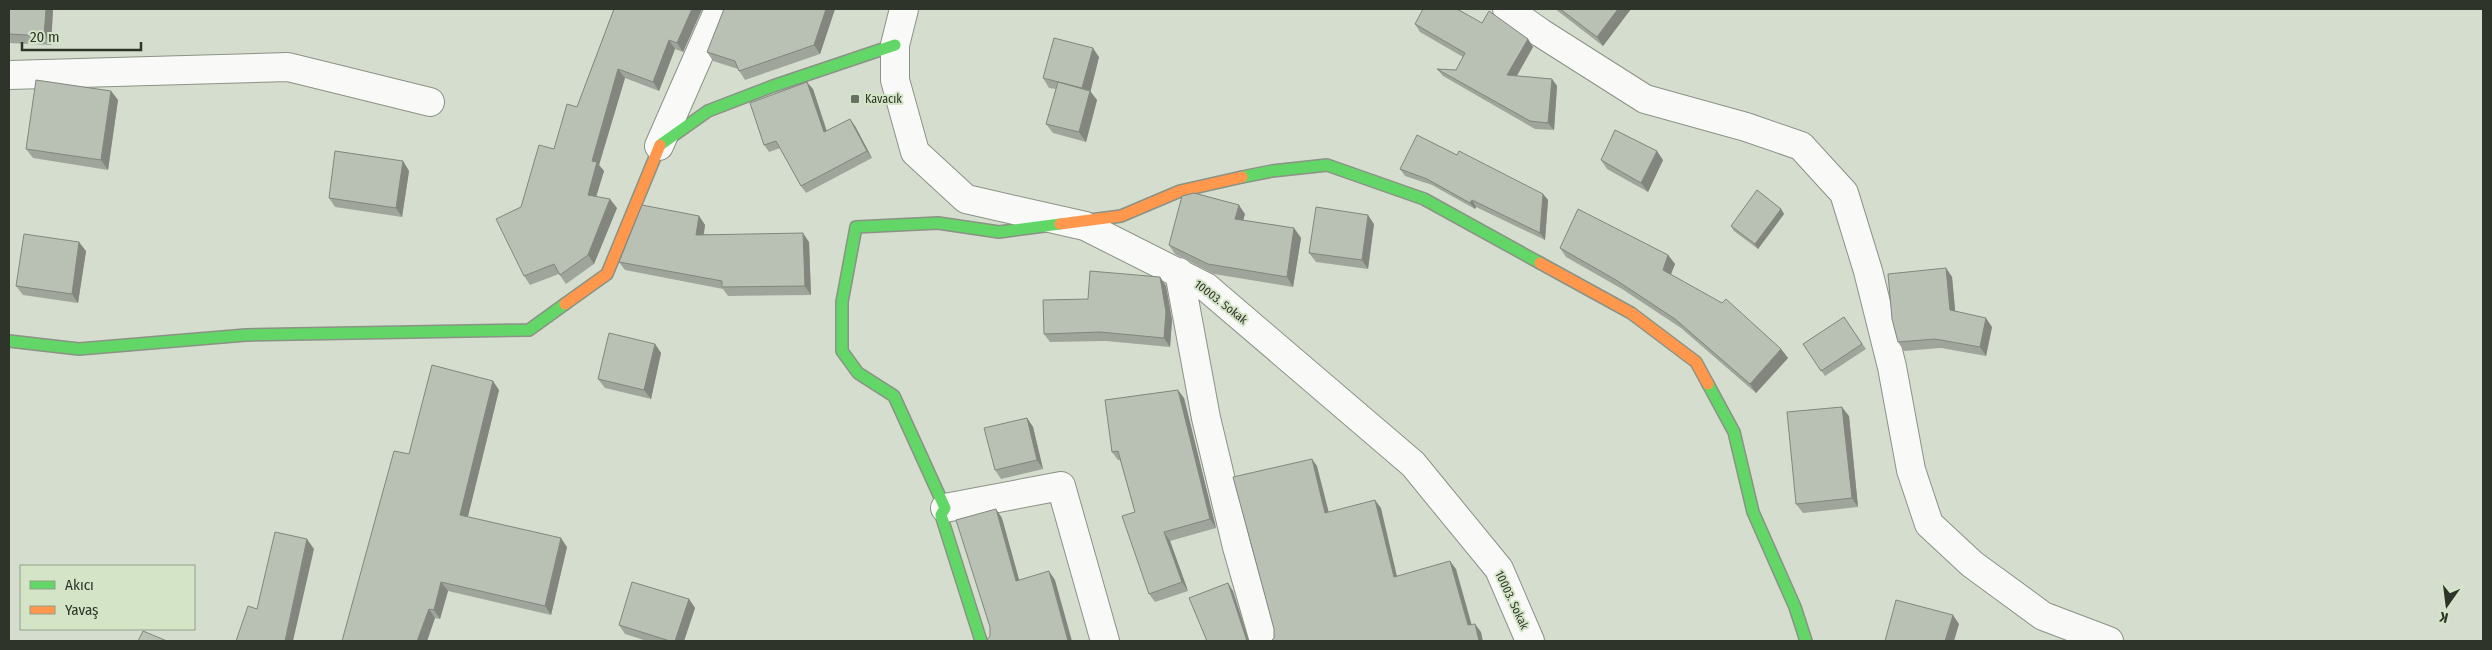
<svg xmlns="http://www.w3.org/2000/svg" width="2492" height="650" font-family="'Fira Sans Condensed',sans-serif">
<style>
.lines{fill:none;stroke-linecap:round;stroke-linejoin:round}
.street-casing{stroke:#8b9286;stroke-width:30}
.fast-casing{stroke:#8b9286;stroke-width:14}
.slow-casing{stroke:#8b9286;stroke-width:14}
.street{stroke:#f9faf8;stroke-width:28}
.fast{stroke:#63d668;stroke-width:11}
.slow{stroke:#ff974d;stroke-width:11}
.wall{fill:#9fa59b}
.shaded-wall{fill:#82867e}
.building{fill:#b9c0b4;stroke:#82867e}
.poi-dot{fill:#687063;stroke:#d4e5c7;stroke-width:2}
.labels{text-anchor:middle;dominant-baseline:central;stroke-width:4;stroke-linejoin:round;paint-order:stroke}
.poi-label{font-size:12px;fill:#2e3429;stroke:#d4e5c7;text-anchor:start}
.street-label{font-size:12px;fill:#2e3429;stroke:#d4e5c7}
</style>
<rect width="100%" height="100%" fill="#d5dece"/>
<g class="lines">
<defs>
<path id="street" d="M 904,9 L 895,45 L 895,80 L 915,152 L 966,199 L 1085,226 L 1206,287 L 1413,464 L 1499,569 L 1530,641
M 1507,9 L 1541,33 L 1645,99 L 1746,127 L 1801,146 L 1844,193 L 1868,271 L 1892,367 L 1911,470 L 1929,524 L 1972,564 L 2043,616 L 2109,641
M 9,75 L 288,67 L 430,102
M 659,146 L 719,9
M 1179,272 L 1206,418 L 1237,547 L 1264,641
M 945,508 L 1061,486 L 1105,641"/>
<path id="fast" d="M 660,145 L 708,111 L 773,86 L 895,45
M 1242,177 L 1272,171 L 1327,165 L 1424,199 L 1540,263
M 9,341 L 79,349 L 246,335 L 529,330 L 565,304
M 1708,384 L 1734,432 L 1753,512 L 1795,607 L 1806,641
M 981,641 L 941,515 L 945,508 L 894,396 L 858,373 L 842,351 L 842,302 L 856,227 L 938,223 L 999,232 L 1060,224"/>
<path id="slow" d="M 1060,224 L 1121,216 L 1180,191 L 1242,177
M 1540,263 L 1631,313 L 1696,362 L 1708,384
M 565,304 L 607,274 L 660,145"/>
</defs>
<!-- street casing -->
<use href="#street" class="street-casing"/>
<!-- fast casing -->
<use href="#fast" class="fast-casing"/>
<!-- slow casing -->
<use href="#slow" class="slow-casing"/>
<!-- street -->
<use href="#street" class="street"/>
<!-- fast -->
<use href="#fast" class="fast"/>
<!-- slow -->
<use href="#slow" class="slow"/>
</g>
<!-- wall -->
<path class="wall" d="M 9,9 L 53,9 L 51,45 L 9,43 Z
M 614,9 L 702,9 L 683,52 L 675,49 L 659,91 L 625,78 L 599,165 L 604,171 L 596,196 L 617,208 L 594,264 L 566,284 L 559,274 L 530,285 L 524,276 L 521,207 L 577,107 Z
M 835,9 L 820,54 L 745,80 L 738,69 L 713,61 L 707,52 Z
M 1556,9 L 1631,9 L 1603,46 L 1559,12 Z
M 1482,23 L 1528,39 L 1533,47 L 1517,76 L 1552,79 L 1557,86 L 1554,130 L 1535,129 L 1443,76 L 1437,69 L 1456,70 L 1463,57 L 1420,32 L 1415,24 Z
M 1099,57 L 1090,91 L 1097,100 L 1086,142 L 1053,133 L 1046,124 L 1056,89 L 1049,88 L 1043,78 Z
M 813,89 L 827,131 L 855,126 L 872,158 L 806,193 L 801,186 L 780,148 L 769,152 L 764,145 Z
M 111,91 L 118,100 L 108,170 L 33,158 L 26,149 Z
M 1457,155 L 1543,194 L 1548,200 L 1545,240 L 1476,207 L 1475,209 L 1432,185 L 1405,176 L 1400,169 Z
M 1601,160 L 1663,160 L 1648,192 L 1607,169 Z
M 403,161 L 409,171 L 402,217 L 335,207 L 329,198 Z
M 1781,209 L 1784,214 L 1758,249 L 1734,231 L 1731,226 Z
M 1245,214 L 1243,220 L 1294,228 L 1301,238 L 1293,287 L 1214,274 L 1175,254 L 1169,245 Z
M 699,216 L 705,225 L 704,234 L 809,242 L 811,295 L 728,296 L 723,289 L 625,270 L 619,262 Z
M 1374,224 L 1368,269 L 1316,262 L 1309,253 Z
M 1560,248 L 1668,255 L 1675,264 L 1671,274 L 1781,349 L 1788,358 L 1756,393 L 1681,328 L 1622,289 L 1566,257 Z
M 86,251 L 78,303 L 23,295 L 16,286 Z
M 1946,268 L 1952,277 L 1955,312 L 1992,327 L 1986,356 L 1941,348 L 1904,351 L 1898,342 Z
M 1160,277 L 1166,286 L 1172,320 L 1170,347 L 1106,341 L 1050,342 L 1044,334 L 1088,299 Z
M 1844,317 L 1866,349 L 1825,376 L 1803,344 Z
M 655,344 L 661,353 L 651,399 L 605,388 L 598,379 Z
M 499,390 L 468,517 L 567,547 L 551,615 L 448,591 L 440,619 L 435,618 L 427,641 L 409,454 Z
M 1184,398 L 1216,528 L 1170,541 L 1188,591 L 1155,602 L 1149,594 L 1135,512 L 1120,460 L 1118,460 L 1112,452 Z
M 1849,416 L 1858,507 L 1803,513 L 1796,504 Z
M 1027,418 L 1033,427 L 1043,469 L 1001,479 L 995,470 Z
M 689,599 L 695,608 L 684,641 L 647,641 L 625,634 L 619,625 Z"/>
<!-- shaded-wall -->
<path class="shaded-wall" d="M 46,9 L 53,9 L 51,45 L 44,36 Z
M 692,9 L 702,9 L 683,52 L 677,43 Z
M 826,9 L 835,9 L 820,54 L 814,45 Z
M 1618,9 L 1631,9 L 1603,46 L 1597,37 Z
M 1528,39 L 1533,47 L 1513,82 L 1507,75 Z
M 669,40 L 675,49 L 659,91 L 653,82 Z
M 1093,48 L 1099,57 L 1089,98 L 1082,88 Z
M 618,69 L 625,78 L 599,165 L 604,171 L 594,204 L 588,195 L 592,161 Z
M 1552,79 L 1557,86 L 1554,130 L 1548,123 Z
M 807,82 L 813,89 L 829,139 L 824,132 Z
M 111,91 L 118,100 L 108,170 L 101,160 Z
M 1090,91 L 1097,100 L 1086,142 L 1079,132 Z
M 850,119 L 855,126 L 872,158 L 867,151 Z
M 1657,151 L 1663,160 L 1648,192 L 1641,183 Z
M 403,161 L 409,171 L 402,217 L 396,208 Z
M 1543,194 L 1548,200 L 1545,240 L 1540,233 Z
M 610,199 L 617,208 L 594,264 L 588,255 Z
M 1472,200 L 1476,207 L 1475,209 L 1470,203 Z
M 1239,205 L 1245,214 L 1241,228 L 1235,219 Z
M 1781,209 L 1784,214 L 1758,249 L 1755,244 Z
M 1368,215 L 1374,224 L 1368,269 L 1362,260 Z
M 699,216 L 705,225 L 702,243 L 696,235 Z
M 1294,228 L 1301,238 L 1293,287 L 1287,277 Z
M 803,233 L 809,242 L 811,295 L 805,286 Z
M 79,242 L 86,251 L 78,303 L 72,294 Z
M 1668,255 L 1675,264 L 1669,279 L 1663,270 Z
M 1946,268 L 1952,277 L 1956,319 L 1950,310 Z
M 1160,277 L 1166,286 L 1172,320 L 1170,347 L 1164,338 Z
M 1986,318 L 1992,327 L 1986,356 L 1980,347 Z
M 655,344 L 661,353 L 651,399 L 644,390 Z
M 1781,349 L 1788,358 L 1756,393 L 1750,384 Z
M 493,381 L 499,390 L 466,524 L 460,515 Z
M 1178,390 L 1184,398 L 1216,528 L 1210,519 Z
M 1842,407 L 1849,416 L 1858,507 L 1852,498 Z
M 1027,418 L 1033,427 L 1043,469 L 1037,460 Z
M 1312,459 L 1317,466 L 1331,521 L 1325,513 Z
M 1375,500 L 1381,508 L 1399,585 L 1394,577 Z
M 996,509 L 1002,518 L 1022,590 L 1016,581 Z
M 1164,532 L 1170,541 L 1188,591 L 1182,582 Z
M 561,538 L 567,547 L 551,615 L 545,606 Z
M 307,539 L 314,549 L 293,641 L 285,641 Z
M 1450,561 L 1456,569 L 1474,633 L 1468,625 Z
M 1049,571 L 1055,580 L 1072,641 L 1068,641 Z
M 441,582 L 448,591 L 440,619 L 434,610 Z
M 1228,583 L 1233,591 L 1249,641 L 1247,641 Z
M 689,599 L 695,608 L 684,641 L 675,641 Z
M 429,609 L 435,618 L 427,641 L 417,641 Z
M 1953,615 L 1959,624 L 1954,641 L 1945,641 Z
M 1475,624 L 1481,632 L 1483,641 L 1479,641 Z"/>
<!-- building -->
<path class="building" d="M 9,9 L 46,9 L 44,36 L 9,34 Z
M 614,9 L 692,9 L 677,43 L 669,40 L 653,82 L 618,69 L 592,161 L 597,162 L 588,195 L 610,199 L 588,255 L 560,275 L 554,264 L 524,276 L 496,219 L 521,207 L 539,145 L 554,149 L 567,104 L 577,107 Z
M 724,9 L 826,9 L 814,45 L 739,71 L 735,61 L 707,52 Z
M 1423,9 L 1457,9 L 1482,23 L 1489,11 L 1528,39 L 1507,75 L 1552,79 L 1548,123 L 1530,121 L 1437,69 L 1456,70 L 1465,53 L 1415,24 Z
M 1560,9 L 1618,9 L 1597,37 Z
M 1054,38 L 1093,48 L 1082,88 L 1043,78 Z
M 36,80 L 111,91 L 101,160 L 26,149 Z
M 807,82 L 824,132 L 850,119 L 867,151 L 801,186 L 776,141 L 764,145 L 750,103 Z
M 1058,82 L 1090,91 L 1079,132 L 1046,124 Z
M 1615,130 L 1657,151 L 1641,183 L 1601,160 Z
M 1417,135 L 1457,155 L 1459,151 L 1543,194 L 1540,233 L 1472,200 L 1470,203 L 1427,179 L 1400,169 Z
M 335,151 L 403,161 L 396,208 L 329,198 Z
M 1757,190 L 1781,209 L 1755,244 L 1731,226 Z
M 1194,193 L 1239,205 L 1235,219 L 1294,228 L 1287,277 L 1208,264 L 1169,245 L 1182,196 Z
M 642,205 L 699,216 L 696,235 L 803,233 L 805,286 L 722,287 L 722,281 L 619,262 Z
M 1316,207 L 1368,215 L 1362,260 L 1309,253 Z
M 1578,209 L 1668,255 L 1663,270 L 1722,303 L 1726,299 L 1781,349 L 1750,384 L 1675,319 L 1616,280 L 1560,248 Z
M 24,234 L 79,242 L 72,294 L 16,286 Z
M 1946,268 L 1950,310 L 1986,318 L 1980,347 L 1935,339 L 1898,342 L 1892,319 L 1888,274 Z
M 1090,271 L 1160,277 L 1166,312 L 1164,338 L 1100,332 L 1044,334 L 1043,300 L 1088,299 Z
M 1844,317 L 1862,344 L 1821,371 L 1803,344 Z
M 609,333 L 655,344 L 644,390 L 598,379 Z
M 432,365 L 493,381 L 460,515 L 561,538 L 545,606 L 441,582 L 434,610 L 429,609 L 417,641 L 342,641 L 394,451 L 409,454 Z
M 1178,390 L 1210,519 L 1164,532 L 1182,582 L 1149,594 L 1122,516 L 1135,512 L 1118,451 L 1112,452 L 1105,400 Z
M 1842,407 L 1852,498 L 1796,504 L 1787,412 Z
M 1027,418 L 1037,460 L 995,470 L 984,428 Z
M 1312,459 L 1325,513 L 1375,500 L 1394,577 L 1450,561 L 1468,625 L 1475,624 L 1479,641 L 1271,641 L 1274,638 L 1274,629 L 1233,477 Z
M 996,509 L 1016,581 L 1049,571 L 1068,641 L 986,641 L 990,636 L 990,627 L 956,520 Z
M 275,532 L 307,539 L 285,641 L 236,641 L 248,606 L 257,609 Z
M 632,582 L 689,599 L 675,641 L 670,641 L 619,625 Z
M 1228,583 L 1247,641 L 1207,641 L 1189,598 Z
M 1896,600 L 1953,615 L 1945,641 L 1885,641 Z
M 143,631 L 167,641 L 138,641 Z"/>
<!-- markers -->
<rect class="poi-dot" x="850" y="94" width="10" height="10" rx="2.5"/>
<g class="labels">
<!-- poi labels -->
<g class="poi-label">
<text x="865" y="99">Kavacık</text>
</g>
<!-- street labels -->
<g class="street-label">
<text transform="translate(1221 302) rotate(38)">10003. Sokak</text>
<text transform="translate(1512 600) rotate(65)">10003. Sokak</text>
</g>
</g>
<!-- border -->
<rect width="2492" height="650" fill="none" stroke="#2e3429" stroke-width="20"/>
<!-- legend -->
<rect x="20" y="565" width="175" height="65" fill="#d4e5c7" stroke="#929e88"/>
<rect x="30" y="581" width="25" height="8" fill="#63d668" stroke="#929e88"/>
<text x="65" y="590" font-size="15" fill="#2e3429">Akıcı</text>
<rect x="30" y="606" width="25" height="8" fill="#ff974d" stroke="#929e88"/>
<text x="65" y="615" font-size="15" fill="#2e3429">Yavaş</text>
<!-- north arrow -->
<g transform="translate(2447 605) rotate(194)" stroke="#d4e5c7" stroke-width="4" paint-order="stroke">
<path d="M0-4L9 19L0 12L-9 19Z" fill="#2e3429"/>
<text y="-8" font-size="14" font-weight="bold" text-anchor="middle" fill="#2e3429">K</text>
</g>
<!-- scale -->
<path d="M22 42v8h119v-8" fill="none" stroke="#2e3429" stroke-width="2.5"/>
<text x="30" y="42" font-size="15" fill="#2e3429" stroke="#d4e5c7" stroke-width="4" paint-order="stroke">20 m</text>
</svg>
